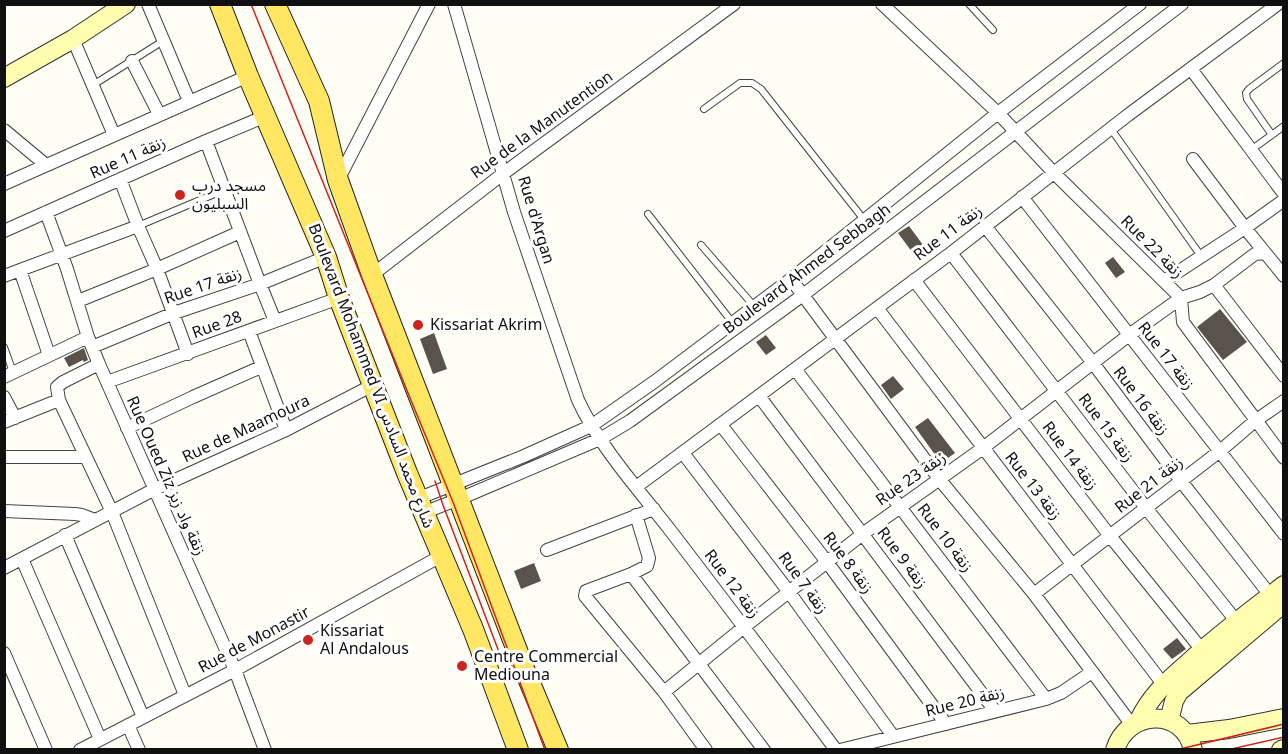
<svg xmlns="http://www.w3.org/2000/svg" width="1288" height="754" font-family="Georgia,'Noto Sans Arabic',serif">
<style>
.building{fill:#5a534c}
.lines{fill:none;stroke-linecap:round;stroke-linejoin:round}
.lane-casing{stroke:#434343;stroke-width:8}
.street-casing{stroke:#434343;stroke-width:14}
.secondary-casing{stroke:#323232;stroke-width:20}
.primary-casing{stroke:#212121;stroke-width:22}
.lane{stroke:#fff;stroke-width:6}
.street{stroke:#fff;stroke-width:12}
.secondary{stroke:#fffdaf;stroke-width:18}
.primary{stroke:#ffe764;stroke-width:20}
.tram{stroke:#cb261e;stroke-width:1.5}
.poi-dot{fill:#cb261e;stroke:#fff;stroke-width:2}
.labels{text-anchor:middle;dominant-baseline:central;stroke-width:6;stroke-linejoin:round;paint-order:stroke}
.street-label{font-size:16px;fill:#101010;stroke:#fff}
.poi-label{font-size:16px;fill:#101010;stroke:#fff;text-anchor:start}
</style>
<rect width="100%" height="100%" fill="#fffef4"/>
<!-- building -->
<path class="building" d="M 909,226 L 923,245 L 912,252 L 898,233 Z
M 1113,257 L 1125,272 L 1116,278 L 1105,263 Z
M 1220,309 L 1247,342 L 1223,360 L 1197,327 Z
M 434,333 L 447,369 L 433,374 L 420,339 Z
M 766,335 L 776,348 L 766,355 L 756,342 Z
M 84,348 L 88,360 L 84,362 L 83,360 L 69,367 L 64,358 Z
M 893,376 L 904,389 L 891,399 L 881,385 Z
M 928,418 L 955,453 L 941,463 L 915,427 Z
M 534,563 L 541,581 L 521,589 L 514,571 Z
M 1177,638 L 1186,649 L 1172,659 L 1163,649 Z"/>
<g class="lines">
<defs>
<path id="lane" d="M 969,4 L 993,30
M 93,85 L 163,41
M 704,109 L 740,83 L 752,83 L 761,89 L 865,221
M 1111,129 L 1201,256
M 1272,135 L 1247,99 L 1246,93 L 1249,89 L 1284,63
M 1251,150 L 1284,126
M 648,214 L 732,322
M 138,226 L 224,190
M 701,245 L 754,306
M 4,347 L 13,372"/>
<path id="street" d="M 148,4 L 189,101
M 454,4 L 514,212 L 578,400 C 599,446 639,490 670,530 C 726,603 781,676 836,750
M 882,4 L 998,113 L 1054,173 L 1181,298 L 1183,322 L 1284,458
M 73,39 L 114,135
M 132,61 L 159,114
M 1191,69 L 1284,194
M 4,130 L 46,165
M 206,141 L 260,284 L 275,321
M 1193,159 L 1245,228 L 1284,276
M 120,179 L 138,226 L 157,269 L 188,354
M 338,180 L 429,4
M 4,184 L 248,76
M 1022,197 L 1284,534
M 46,212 L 67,269 L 88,337 L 99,364 L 235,670 L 265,750
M 985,226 L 1093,363 L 1181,481 L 1270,595
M 4,231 L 206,141 L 266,116
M 951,253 L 1146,508 L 1237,622
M 20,270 L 49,355
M 372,275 L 504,173 L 734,4
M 4,276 L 138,226
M 791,279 L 940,480 L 1034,594 L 1132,725
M 914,280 L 1110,536 L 1202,650
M 1164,281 L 1245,228 L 1284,200
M 1214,285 L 1284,376
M 78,301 L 157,269 L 240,232
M 877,308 L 1163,684
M 249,331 L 286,430
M 92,347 L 174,313 L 260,284 L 326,257
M 99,364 L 63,382 L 57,387 L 59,400 L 112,512 L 185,695
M 795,369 L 1046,699
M 4,377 L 88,337
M 107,382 L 339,298
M 759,396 L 995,711
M 4,397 L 15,418
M 4,422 L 59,400
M 721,425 L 827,562 L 946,724
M 127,428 L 193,397 L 261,367
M 683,453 L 789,592 L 893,736
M 4,457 L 86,457
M 636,487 L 951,253 L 1128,115 L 1278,4
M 417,499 L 524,456 L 591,426 L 654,382 L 791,279 L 998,113 L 1140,4
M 4,511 L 75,514 L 82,515 L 95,520
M 423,513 L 459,499 L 600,439 L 630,421 L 803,295 L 1182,4
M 636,515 L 649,558 L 647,566 L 631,574 L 586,591 L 585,596 L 664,692 L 706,750
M 65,535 L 143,717
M 547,550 L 654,509
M 22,559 L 100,739
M 4,568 L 155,489 L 286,430 L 373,385
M 631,574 L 764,750
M 1034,594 L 1220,451 L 1255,421 L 1284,401
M 4,653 L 46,750
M 664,692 L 744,627 L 864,533 L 983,448 L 1129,335 L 1181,298 L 1200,292 L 1214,285 L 1255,254 L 1265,253
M 128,725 L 139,750
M 80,750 L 235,670 L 441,556
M 840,750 L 1046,699 L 1061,693 L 1092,672"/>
<path id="secondary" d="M 4,78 L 73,39 L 126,4
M 1169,721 L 1174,701 L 1179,692 L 1284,603
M 1138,722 C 1150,696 1168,680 1189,662 C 1219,634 1252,610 1284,585
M 1187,734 L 1229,729 L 1284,718
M 1115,750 C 1127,709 1184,707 1193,750
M 1281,750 L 1284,749"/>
<path id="primary" d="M 220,4 L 248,76 L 326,257 L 339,298 L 407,473 L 473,629 L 518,750
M 275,4 L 319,101 L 338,180 L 372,275 L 525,671 L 558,750"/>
</defs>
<!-- lane casing -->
<use href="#lane" class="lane-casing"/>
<!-- street casing -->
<use href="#street" class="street-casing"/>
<!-- secondary casing -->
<use href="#secondary" class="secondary-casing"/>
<!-- primary casing -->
<use href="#primary" class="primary-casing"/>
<!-- lane -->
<use href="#lane" class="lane"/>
<!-- street -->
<use href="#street" class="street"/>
<!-- secondary -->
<use href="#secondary" class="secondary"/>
<!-- primary -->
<use href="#primary" class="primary"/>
<!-- tram -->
<path class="tram" d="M 251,4 L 408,393 L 453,502 L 545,750
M 435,481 L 443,505 L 499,652
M 1176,750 L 1284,724
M 1227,750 L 1284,737"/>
</g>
<!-- markers -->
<g class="poi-dot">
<circle cx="180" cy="195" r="6"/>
<circle cx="418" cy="325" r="6"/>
<circle cx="308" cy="640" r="6"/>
<circle cx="462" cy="666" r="6"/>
</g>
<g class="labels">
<!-- street labels -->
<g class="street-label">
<text transform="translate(542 125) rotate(-36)">Rue de la Manutention</text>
<text transform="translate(128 158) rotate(-24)">Rue 11 زنقة</text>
<text transform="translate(536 220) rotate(73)">Rue d'Argan</text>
<text transform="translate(948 233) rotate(-37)">Rue 11 زنقة</text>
<text transform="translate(1152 247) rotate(45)">Rue 22 زنقة</text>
<text transform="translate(807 269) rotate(-37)">Boulevard Ahmed Sebbagh</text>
<text transform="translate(203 286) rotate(-19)">Rue 17 زنقة</text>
<text transform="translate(217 325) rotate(-20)">Rue 28</text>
<text transform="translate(1166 356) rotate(52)">Rue 17 زنقة</text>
<text transform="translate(371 376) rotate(69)">Boulevard Mohammed VI شارع محمد السادس</text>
<text transform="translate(1141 401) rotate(53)">Rue 16 زنقة</text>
<text transform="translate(1106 428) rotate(53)">Rue 15 زنقة</text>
<text transform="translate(246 429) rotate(-25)">Rue de Maamoura</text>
<text transform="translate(1070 456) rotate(53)">Rue 14 زنقة</text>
<text transform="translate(166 476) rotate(66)">Rue Oued Ziz زنقة واد زيز</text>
<text transform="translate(911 479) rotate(-35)">Rue 23 زنقة</text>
<text transform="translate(1149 485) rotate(-38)">Rue 21 زنقة</text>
<text transform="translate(1033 486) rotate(52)">Rue 13 زنقة</text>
<text transform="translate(945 538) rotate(53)">Rue 10 زنقة</text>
<text transform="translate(902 558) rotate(53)">Rue 9 زنقة</text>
<text transform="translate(848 563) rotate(53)">Rue 8 زنقة</text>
<text transform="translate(803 583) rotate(54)">Rue 7 زنقة</text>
<text transform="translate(732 584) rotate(53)">Rue 12 زنقة</text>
<text transform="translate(254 640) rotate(-28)">Rue de Monastir</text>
<text transform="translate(965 702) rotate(-14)">Rue 20 زنقة</text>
</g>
<!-- poi labels -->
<g class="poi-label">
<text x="192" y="186">مسجد درب<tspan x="192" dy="18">السبليون</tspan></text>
<text x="430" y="325">Kissariat Akrim</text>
<text x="320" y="631">Kissariat<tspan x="320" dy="18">Al Andalous</tspan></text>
<text x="474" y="657">Centre Commercial<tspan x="474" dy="18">Mediouna</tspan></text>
</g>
</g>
<!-- border -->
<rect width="1288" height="754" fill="none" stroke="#101010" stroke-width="12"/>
</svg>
